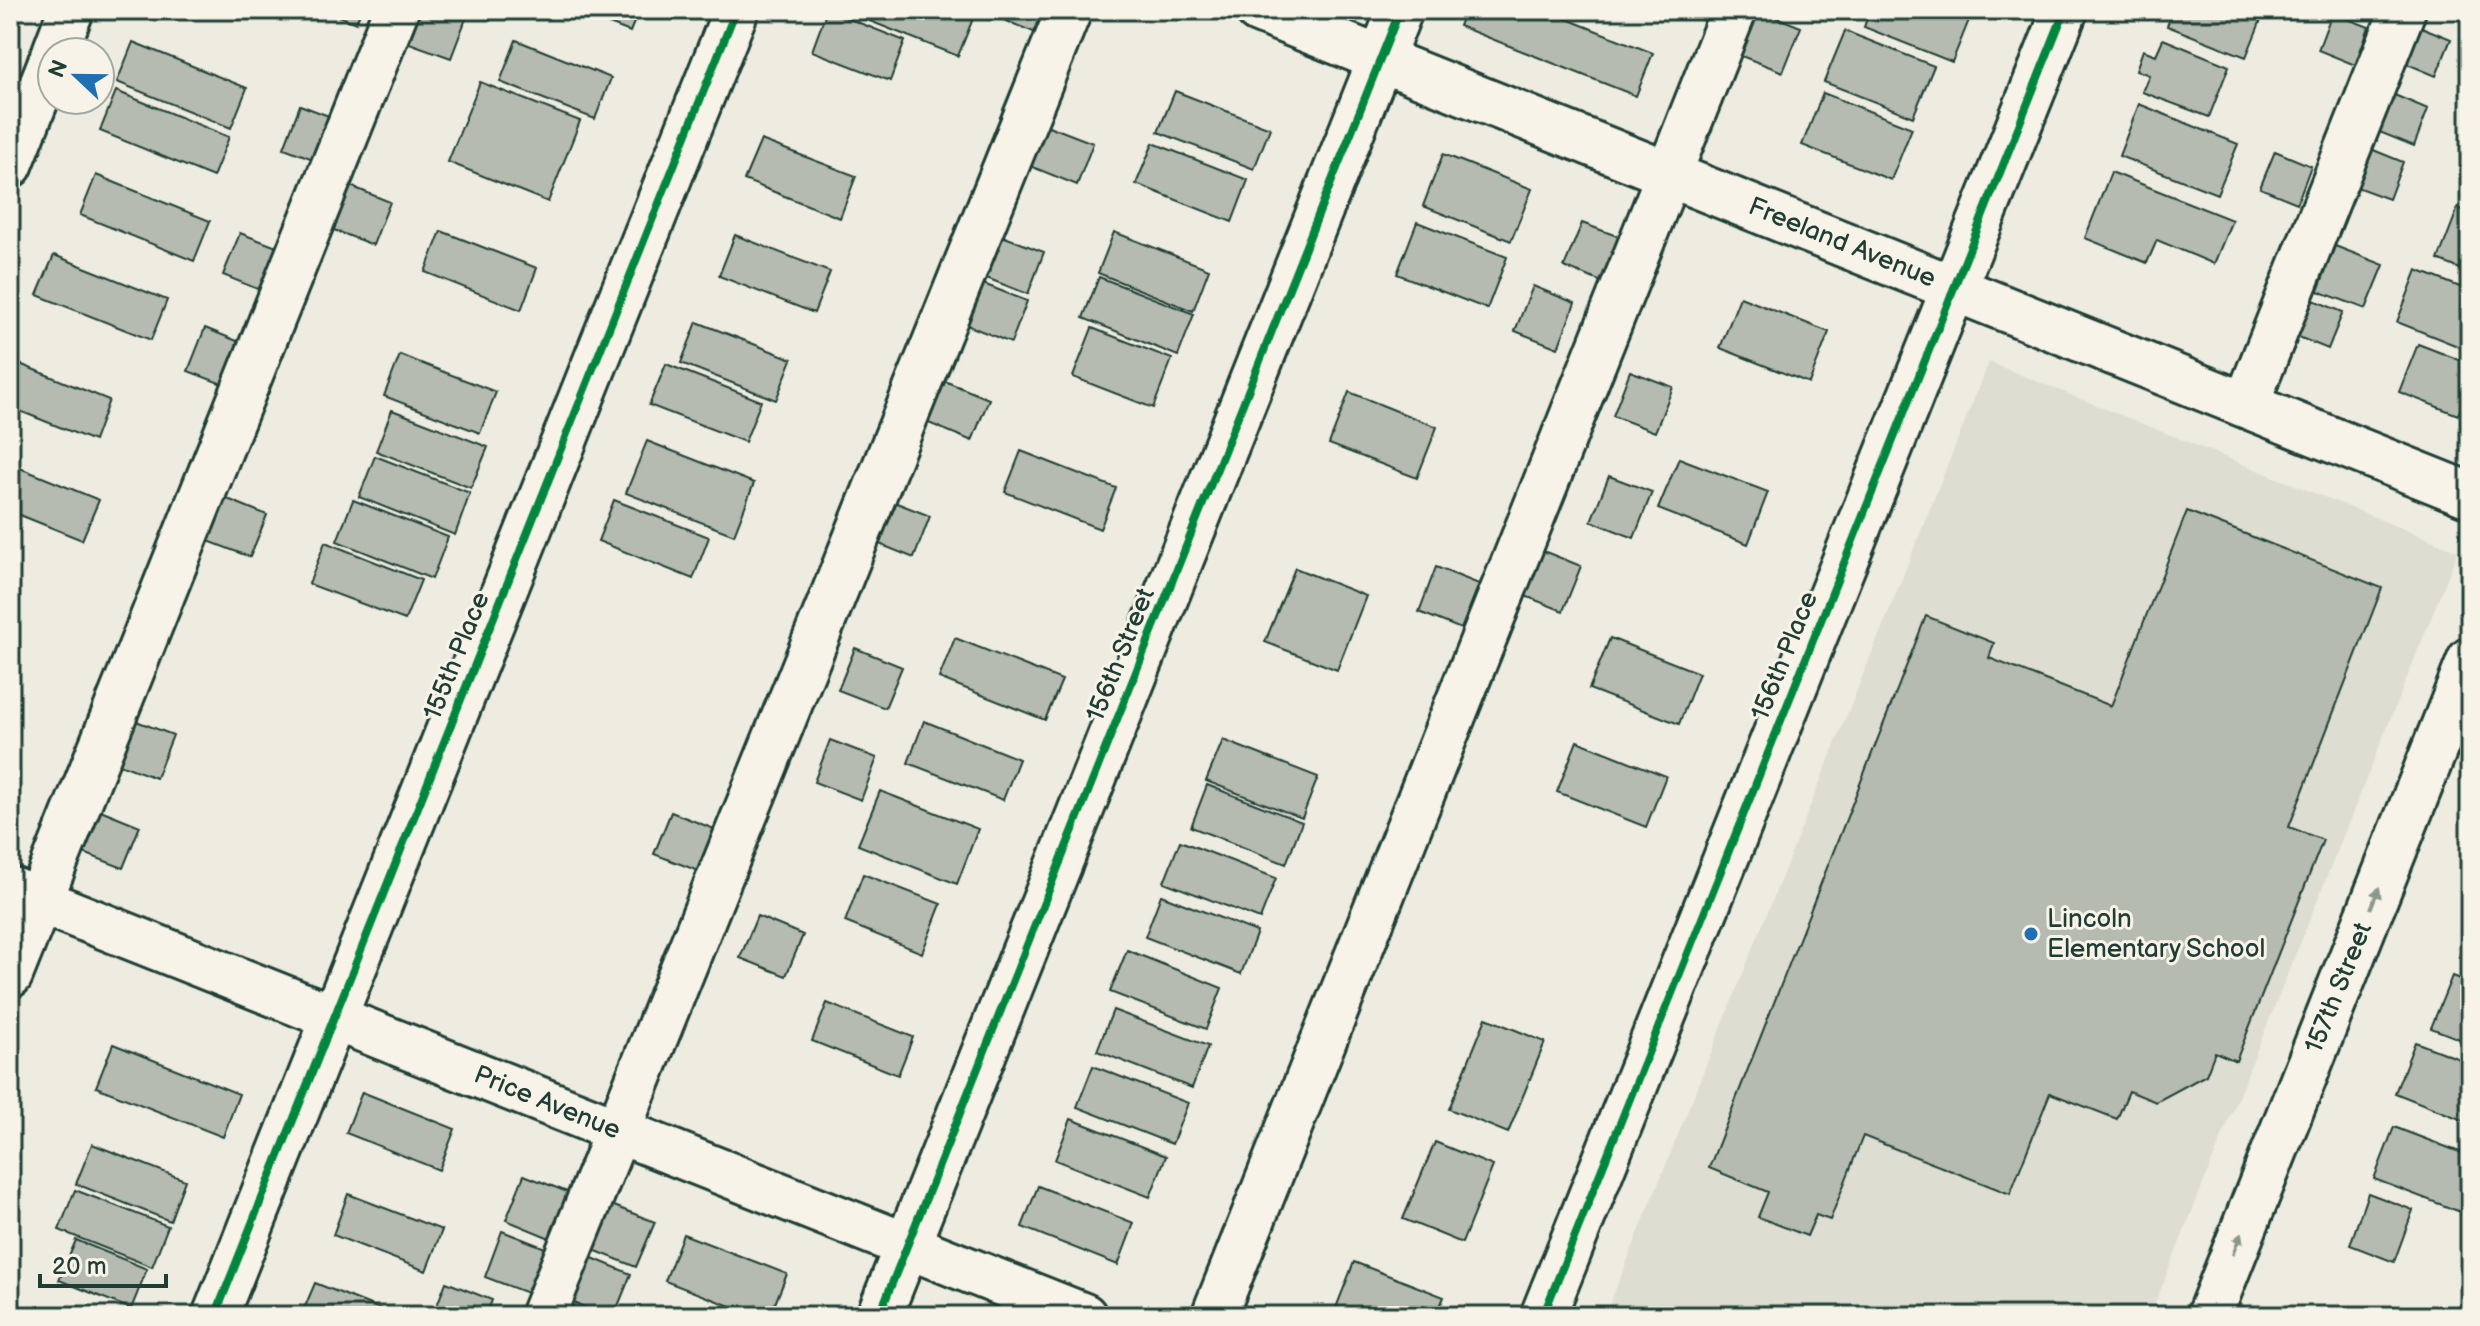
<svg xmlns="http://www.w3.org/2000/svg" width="2480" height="1326" font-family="'Balsamiq Sans',sans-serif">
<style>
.built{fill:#ddddd2}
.building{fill:#b5bbb0;stroke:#1f3d34;stroke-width:2}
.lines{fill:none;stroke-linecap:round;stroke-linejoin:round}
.minor-casing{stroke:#1f3d34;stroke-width:50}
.minor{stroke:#f7f3e8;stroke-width:44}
.cycleway-casing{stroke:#f7f3e8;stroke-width:13}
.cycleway{stroke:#00873e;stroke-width:8}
.oneway{fill:#8b988e}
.poi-dot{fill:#1f6fb2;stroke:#f7f3e8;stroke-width:3}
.labels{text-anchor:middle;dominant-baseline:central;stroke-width:6;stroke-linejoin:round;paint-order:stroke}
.street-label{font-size:26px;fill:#1f3d34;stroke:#f7f3e8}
.poi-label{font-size:26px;fill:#1f3d34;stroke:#f7f3e8;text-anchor:start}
</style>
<rect width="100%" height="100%" fill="#eeece1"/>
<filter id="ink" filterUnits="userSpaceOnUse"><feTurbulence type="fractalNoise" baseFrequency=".0125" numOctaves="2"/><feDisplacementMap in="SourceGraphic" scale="16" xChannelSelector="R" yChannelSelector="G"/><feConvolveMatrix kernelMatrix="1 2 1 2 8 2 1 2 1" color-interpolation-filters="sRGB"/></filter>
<g filter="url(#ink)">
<!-- built -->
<path class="built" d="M 1989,362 L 2458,551 L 2150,1316 L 1605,1316 Z"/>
<!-- building -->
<path class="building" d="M 323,10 L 361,10 L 356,23 Z
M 421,10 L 452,10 L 467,16 L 451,58 L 409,43 Z
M 573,10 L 639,10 L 630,32 Z
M 827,10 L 905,41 L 890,81 L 812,51 Z
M 842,10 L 958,10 L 974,16 L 958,56 Z
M 1003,10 L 1056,10 L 1046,37 L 999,18 Z
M 1465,10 L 1544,10 L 1653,53 L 1636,96 L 1459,26 Z
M 1758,10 L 1801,27 L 1783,72 L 1741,56 Z
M 1870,10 L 1973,10 L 1952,62 L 1864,27 Z
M 2173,10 L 2265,10 L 2246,57 L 2167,26 Z
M 2332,13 L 2369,27 L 2355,65 L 2318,50 Z
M 2414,24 L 2451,39 L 2436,76 L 2400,61 Z
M 1845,31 L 1934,66 L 1913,117 L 1824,82 Z
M 2163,39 L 2229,66 L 2209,117 L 2142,92 L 2149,75 L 2136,70 L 2143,50 L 2156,55 Z
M 516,40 L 611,78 L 595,119 L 500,82 Z
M 133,42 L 247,88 L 231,128 L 117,82 Z
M 480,82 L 580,121 L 548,202 L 448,162 Z
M 116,91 L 229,137 L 213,177 L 100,131 Z
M 1175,91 L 1270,128 L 1254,169 L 1158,132 Z
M 1823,93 L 1912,128 L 1891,180 L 1802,145 Z
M 2392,94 L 2428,109 L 2414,146 L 2377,131 Z
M 2139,104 L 2238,144 L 2217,194 L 2119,156 Z
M 300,105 L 342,121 L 326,164 L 284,148 Z
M 1046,125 L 1093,143 L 1077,185 L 1030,166 Z
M 761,140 L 856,176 L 840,218 L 744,180 Z
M 1153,143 L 1248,180 L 1232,222 L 1136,184 Z
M 2366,147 L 2403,162 L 2389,199 L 2351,185 Z
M 2275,151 L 2311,166 L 2297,203 L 2260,188 Z
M 1443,154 L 1532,189 L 1511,241 L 1423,206 Z
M 2111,172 L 2232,220 L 2214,264 L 2157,240 L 2147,263 L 2085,238 Z
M 96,175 L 210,221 L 194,261 L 80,215 Z
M 348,185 L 390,202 L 373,245 L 331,229 Z
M 2458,208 L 2470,213 L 2470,273 L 2438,260 Z
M 1417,222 L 1507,257 L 1487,309 L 1397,274 Z
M 1582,223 L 1625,239 L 1607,284 L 1564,267 Z
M 441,231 L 537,268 L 521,310 L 425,272 Z
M 1114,232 L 1209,269 L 1193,311 L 1098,273 Z
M 240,233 L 282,249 L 265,292 L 223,275 Z
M 997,234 L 1044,252 L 1028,294 L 981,276 Z
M 735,235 L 830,272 L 814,313 L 719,276 Z
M 2335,246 L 2384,265 L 2366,309 L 2318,291 Z
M 54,255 L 167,300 L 151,340 L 37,295 Z
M 2417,270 L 2470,291 L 2470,351 L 2397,322 Z
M 1099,277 L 1194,314 L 1178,356 L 1083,318 Z
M 981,283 L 1027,301 L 1011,343 L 964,324 Z
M 1533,286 L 1575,303 L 1558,348 L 1515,331 Z
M 1740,297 L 1829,332 L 1809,383 L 1720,348 Z
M 2306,297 L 2343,312 L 2328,349 L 2291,334 Z
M 697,322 L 792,359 L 776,400 L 681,363 Z
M 205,328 L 247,345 L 230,387 L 188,371 Z
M 1092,328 L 1172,359 L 1153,408 L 1073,377 Z
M 2418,344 L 2470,364 L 2470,384 L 2458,415 L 2399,392 Z
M 400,355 L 496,392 L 480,433 L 384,396 Z
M 10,360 L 109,400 L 94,441 L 10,407 Z
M 666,364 L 761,401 L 745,442 L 649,405 Z
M 1630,371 L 1673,387 L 1655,432 L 1613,416 Z
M 942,380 L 989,399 L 972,441 L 926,422 Z
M 1349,392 L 1437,427 L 1417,478 L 1329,444 Z
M 392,410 L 488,447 L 471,488 L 376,451 Z
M 647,441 L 754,483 L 734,535 L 626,493 Z
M 1021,451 L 1116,488 L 1100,529 L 1005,492 Z
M 375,456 L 470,493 L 455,535 L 359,497 Z
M 1679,458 L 1768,492 L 1748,544 L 1658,509 Z
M 10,464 L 99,500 L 82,540 L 10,511 Z
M 1609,476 L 1652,492 L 1634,538 L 1591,521 Z
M 225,498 L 267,515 L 250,557 L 208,541 Z
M 884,498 L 930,516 L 914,558 L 867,539 Z
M 353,500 L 448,537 L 432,579 L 337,541 Z
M 614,500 L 709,537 L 693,579 L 598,541 Z
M 2187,511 L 2382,588 L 2289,827 L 2323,840 L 2236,1061 L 2215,1052 L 2206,1075 L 2156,1102 L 2129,1091 L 2117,1119 L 2050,1093 L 2010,1194 L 1863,1136 L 1830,1220 L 1816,1215 L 1807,1236 L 1758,1217 L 1768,1192 L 1709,1168 L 1926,616 L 1994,643 L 1989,658 L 2111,706 Z
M 325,542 L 421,580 L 405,620 L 309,584 Z
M 1538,549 L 1581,566 L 1563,611 L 1520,594 Z
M 1436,567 L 1479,584 L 1461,629 L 1419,612 Z
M 1295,568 L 1366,596 L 1337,670 L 1265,642 Z
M 955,638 L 1062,680 L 1045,720 L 939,678 Z
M 1610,638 L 1699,673 L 1679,724 L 1589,689 Z
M 855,648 L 902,667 L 885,708 L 838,690 Z
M 131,719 L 173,735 L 156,778 L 114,762 Z
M 924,721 L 1019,759 L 1003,800 L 908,763 Z
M 830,740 L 877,758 L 861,800 L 814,782 Z
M 1223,740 L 1318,777 L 1302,818 L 1206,781 Z
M 1577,741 L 1666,776 L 1646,827 L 1557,792 Z
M 1207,785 L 1302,822 L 1286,864 L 1191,827 Z
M 880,791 L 978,829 L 957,884 L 858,845 Z
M 98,809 L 140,826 L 123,868 L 81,852 Z
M 671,812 L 717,830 L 701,872 L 654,854 Z
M 1180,841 L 1276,878 L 1260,919 L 1164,882 Z
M 863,874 L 941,904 L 922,953 L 845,922 Z
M 1161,895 L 1257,932 L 1241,974 L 1145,937 Z
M 757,916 L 803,935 L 786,976 L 740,958 Z
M 2470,930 L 2470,962 L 2459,957 Z
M 1127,950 L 1222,988 L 1206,1029 L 1110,992 Z
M 2452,976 L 2470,983 L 2470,1043 L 2431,1028 Z
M 827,1003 L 913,1037 L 898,1075 L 812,1041 Z
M 1113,1010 L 1208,1046 L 1192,1088 L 1097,1051 Z
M 1486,1018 L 1545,1042 L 1508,1133 L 1449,1109 Z
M 2415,1042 L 2470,1063 L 2470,1123 L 2395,1093 Z
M 113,1044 L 239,1094 L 223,1137 L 96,1087 Z
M 1093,1066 L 1188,1103 L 1172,1144 L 1077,1107 Z
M 362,1092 L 455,1129 L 439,1170 L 346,1133 Z
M 1071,1119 L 1166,1156 L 1150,1197 L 1055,1160 Z
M 2394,1127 L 2470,1156 L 2470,1197 L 2463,1213 L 2374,1179 Z
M 1435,1142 L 1493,1166 L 1462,1243 L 1403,1219 Z
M 92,1144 L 185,1180 L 170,1221 L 76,1184 Z
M 524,1175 L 570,1193 L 552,1239 L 506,1220 Z
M 1038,1186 L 1134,1223 L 1118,1265 L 1022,1227 Z
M 75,1190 L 168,1226 L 152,1267 L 59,1230 Z
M 2368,1193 L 2413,1210 L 2394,1262 L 2350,1245 Z
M 348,1194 L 442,1230 L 426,1271 L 333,1235 Z
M 609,1204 L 655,1222 L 636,1267 L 591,1249 Z
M 502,1231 L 548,1249 L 530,1294 L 485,1277 Z
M 683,1234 L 787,1274 L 770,1316 L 756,1316 L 665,1281 Z
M 76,1240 L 147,1269 L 131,1309 L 59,1280 Z
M 585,1255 L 631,1274 L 614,1316 L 606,1316 L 567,1300 Z
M 1354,1262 L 1444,1297 L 1436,1316 L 1341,1316 L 1334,1313 Z
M 446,1282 L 492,1300 L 486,1316 L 433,1316 Z
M 315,1283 L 398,1316 L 301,1316 Z"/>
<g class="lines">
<defs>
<path id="minor" d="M 1258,10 L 2470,495
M 55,52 L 71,10
M 10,165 L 52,59
M 2246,405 L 2403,10
M 10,889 L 1084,1316
M 10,975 L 396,10
M 215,1316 L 736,10
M 543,1316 L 1069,10
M 879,1316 L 1400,10
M 1214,1316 L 1734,10
M 1543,1316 L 2065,10
M 2209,1316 L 2470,660"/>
</defs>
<!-- minor casing -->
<use href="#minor" class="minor-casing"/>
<!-- minor -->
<use href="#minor" class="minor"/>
<defs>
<path id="cycleway" d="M 215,1316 L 736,10
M 879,1316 L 1400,10
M 1543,1316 L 2065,10"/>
</defs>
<!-- cycleway casing -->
<use href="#cycleway" class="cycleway-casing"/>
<!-- cycleway -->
<use href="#cycleway" class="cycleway"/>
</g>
<!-- one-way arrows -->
<defs><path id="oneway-solid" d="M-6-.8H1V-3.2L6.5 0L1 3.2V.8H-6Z" transform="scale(2)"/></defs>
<g class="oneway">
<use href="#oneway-solid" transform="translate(2375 898) rotate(-68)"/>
<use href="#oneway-solid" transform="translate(2237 1244) rotate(-68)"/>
</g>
</g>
<!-- markers -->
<circle class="poi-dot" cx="2031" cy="934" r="8"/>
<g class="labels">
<!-- street labels -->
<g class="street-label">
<text transform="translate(1842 243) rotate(22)">Freeland Avenue</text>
<text transform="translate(1121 655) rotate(-68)">156th Street</text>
<text transform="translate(457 656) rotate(-68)">155th Place</text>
<text transform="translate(1785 656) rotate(-68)">156th Place</text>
<text transform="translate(2339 988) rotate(-68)">157th Street</text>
<text transform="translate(547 1103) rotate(22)">Price Avenue</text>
</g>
<!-- poi labels -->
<g class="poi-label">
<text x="2047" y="919">Lincoln<tspan x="2047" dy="30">Elementary School</tspan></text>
</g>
</g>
<!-- margin -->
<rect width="2480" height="1326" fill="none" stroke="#f7f3e8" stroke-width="40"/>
<rect x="20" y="20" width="2440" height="1286" fill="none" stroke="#1f3d34" stroke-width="3" filter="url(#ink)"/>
<!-- north arrow -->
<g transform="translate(76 76) rotate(292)"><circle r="38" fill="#f7f3e8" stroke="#a1aaa0" stroke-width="2"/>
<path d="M0-6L14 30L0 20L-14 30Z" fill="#1f6fb2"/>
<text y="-12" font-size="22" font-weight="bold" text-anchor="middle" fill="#1f3d34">N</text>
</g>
<!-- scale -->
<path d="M40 1274v12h126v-12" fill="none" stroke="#1f3d34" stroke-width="4"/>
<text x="52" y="1274" font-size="24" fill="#1f3d34" stroke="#f7f3e8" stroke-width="6" paint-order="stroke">20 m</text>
</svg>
